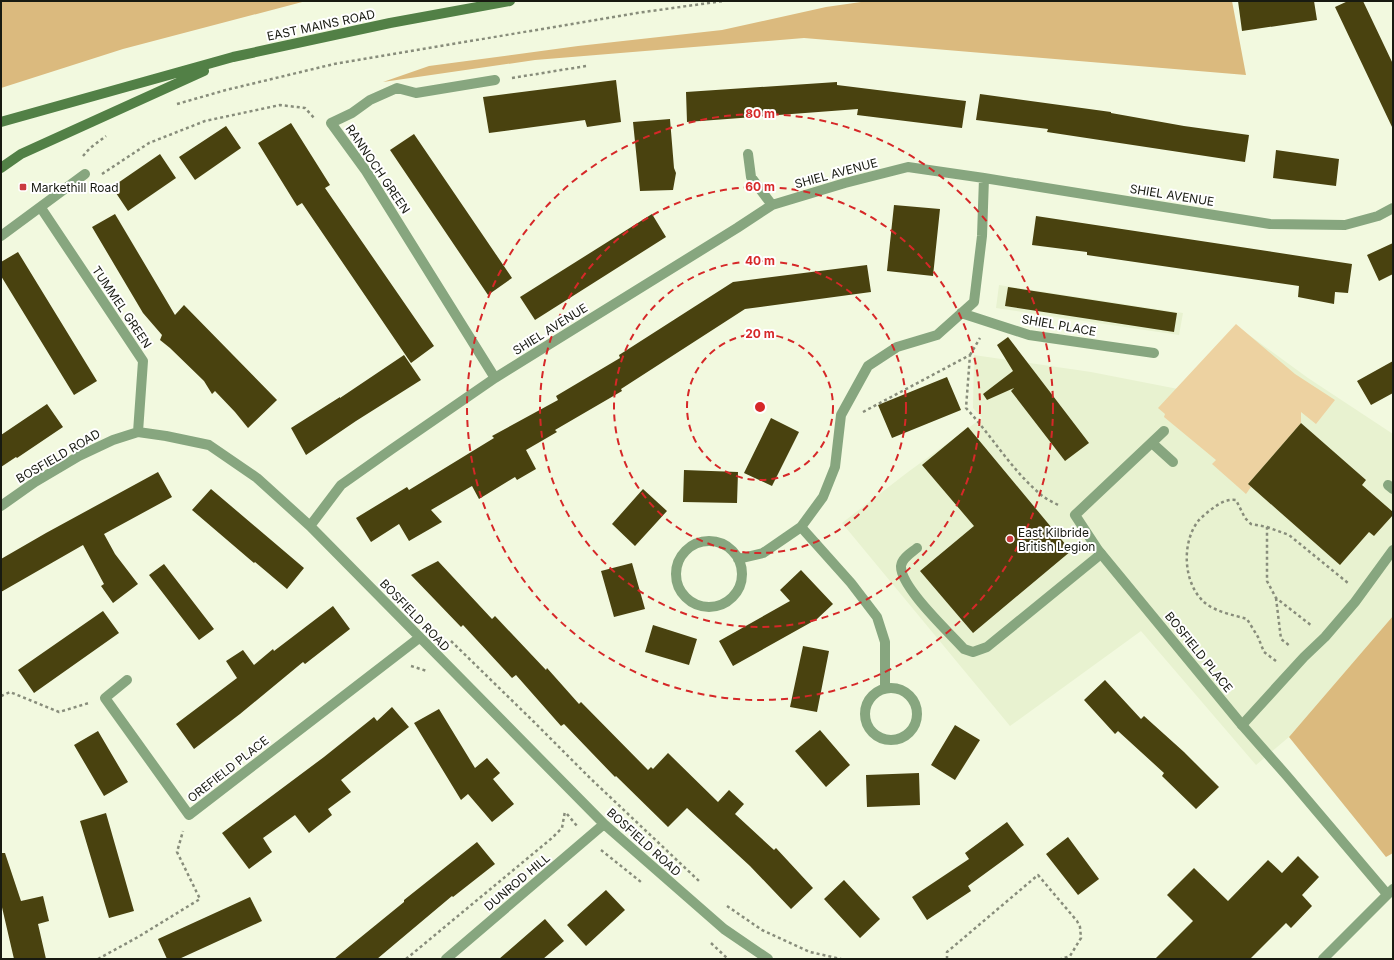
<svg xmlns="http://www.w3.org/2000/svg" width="1394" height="960" font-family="Inter,sans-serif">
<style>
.built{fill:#e8f2d0}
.green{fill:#edd2a1}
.forest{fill:#dbba7e}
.building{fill:#49420f}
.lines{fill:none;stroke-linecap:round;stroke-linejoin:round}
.path{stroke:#888d7b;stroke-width:2.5;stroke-dasharray:3 3;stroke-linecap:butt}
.service{stroke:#87a67f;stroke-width:10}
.minor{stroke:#87a67f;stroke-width:10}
.tertiary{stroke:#87a67f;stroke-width:10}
.secondary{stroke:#528046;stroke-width:10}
.ring{fill:none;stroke:#d62828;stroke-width:2;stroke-dasharray:7 5}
.poi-dot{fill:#ca3a3e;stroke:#fff;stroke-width:1.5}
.labels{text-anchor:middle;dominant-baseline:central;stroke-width:4;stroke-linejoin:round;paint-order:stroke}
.street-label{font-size:12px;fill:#181a11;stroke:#fff}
.poi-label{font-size:12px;fill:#181a11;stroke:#fff;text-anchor:start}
.centre{fill:#d62828;stroke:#fff;stroke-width:2}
.ring-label{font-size:12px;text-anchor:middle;font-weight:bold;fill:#d62828;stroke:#fff;stroke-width:4;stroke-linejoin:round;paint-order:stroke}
</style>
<rect width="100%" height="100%" fill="#f2f9df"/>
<!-- built -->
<path class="built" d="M 999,285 L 1183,313 L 1179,335 L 996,308 Z
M 1242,330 L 1308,378 L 1393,434 L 1393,616 L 1289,737 L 1256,765 L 1141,631 L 1010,726 L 842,523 L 908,472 L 982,418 L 973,408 L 974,355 L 1091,372 L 1178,389 Z"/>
<!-- green -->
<path class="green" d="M 1236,324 L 1295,374 L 1335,400 L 1316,424 L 1301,412 L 1301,423 L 1248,484 L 1251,487 L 1246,494 L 1212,464 L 1216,460 L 1164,417 L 1165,414 L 1158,408 Z"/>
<!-- forest -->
<path class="forest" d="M 1,1 L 306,1 L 123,49 L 1,88 Z
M 868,1 L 1232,1 L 1246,75 L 804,38 L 535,60 L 383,82 L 429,66 L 578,46 L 722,30 L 826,7 Z
M 1393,616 L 1393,853 L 1386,857 L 1289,737 Z"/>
<!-- building -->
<path class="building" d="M 1238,1 L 1314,1 L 1317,20 L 1242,31 Z
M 1348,1 L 1363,1 L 1393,64 L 1393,129 L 1335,7 Z
M 616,80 L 621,122 L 587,127 L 585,120 L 489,133 L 483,97 Z
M 837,82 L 837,85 L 966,101 L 962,128 L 857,115 L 858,109 L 687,122 L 686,92 Z
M 980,94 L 1111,112 L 1111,113 L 1184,126 L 1249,135 L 1245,162 L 1047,132 L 1048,129 L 976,120 Z
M 670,119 L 674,168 L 676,173 L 673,190 L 640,191 L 633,122 Z
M 291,123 L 330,185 L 325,188 L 434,346 L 411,363 L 302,203 L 297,206 L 258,143 Z
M 226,126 L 241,148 L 195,180 L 179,157 Z
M 414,134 L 512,278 L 488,295 L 390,150 Z
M 1276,150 L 1339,159 L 1336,186 L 1273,178 Z
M 160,154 L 176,178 L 128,211 L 112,187 Z
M 894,205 L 940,209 L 933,276 L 887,271 Z
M 115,214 L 175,315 L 184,305 L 277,400 L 248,428 L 235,412 L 215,391 L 212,394 L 204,381 L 170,348 L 160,340 L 162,335 L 143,313 L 92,227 Z
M 652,214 L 666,237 L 535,320 L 520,297 Z
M 1036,216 L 1352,264 L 1348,293 L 1335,292 L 1334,304 L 1298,297 L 1299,286 L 1087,255 L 1087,252 L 1032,245 Z
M 1393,243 L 1393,274 L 1379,281 L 1367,255 Z
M 18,252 L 97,381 L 74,395 L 1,276 L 1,262 Z
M 867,265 L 871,292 L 745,309 L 621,389 L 622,391 L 555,430 L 557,432 L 526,450 L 536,469 L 517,480 L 515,477 L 479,499 L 472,486 L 431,510 L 442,522 L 409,541 L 399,524 L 371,542 L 356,518 L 407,487 L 409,490 L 494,438 L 492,436 L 558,400 L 556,396 L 620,358 L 619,355 L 733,282 Z
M 1008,287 L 1177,313 L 1174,332 L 1005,306 Z
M 1008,337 L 1089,443 L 1065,461 L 1011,391 L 1014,388 L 987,400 L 983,394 L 1013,371 L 997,345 Z
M 404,355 L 421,380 L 356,421 L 306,455 L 291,428 L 340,397 L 340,398 Z
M 1393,361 L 1393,393 L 1371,405 L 1357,381 Z
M 947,377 L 961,410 L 892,438 L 878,405 Z
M 47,404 L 63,427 L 17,458 L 16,457 L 1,467 L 1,435 Z
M 771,418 L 799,432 L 772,486 L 744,473 Z
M 1301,423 L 1366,480 L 1362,485 L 1393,512 L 1393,515 L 1374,536 L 1369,532 L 1340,565 L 1248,484 Z
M 968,427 L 1071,551 L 973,633 L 920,571 L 974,526 L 922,465 Z
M 684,470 L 738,472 L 737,503 L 683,502 Z
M 158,472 L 172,497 L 104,534 L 115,554 L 138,584 L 113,603 L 101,586 L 104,584 L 83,545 L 1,592 L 1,559 L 46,533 Z
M 211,489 L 304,568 L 287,589 L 255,562 L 254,563 L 192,510 Z
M 643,489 L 667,511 L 635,546 L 612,524 Z
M 438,561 L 492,619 L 495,616 L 546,670 L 547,668 L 579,704 L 581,702 L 648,770 L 651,767 L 653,769 L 668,753 L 718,802 L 729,790 L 744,804 L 735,814 L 774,850 L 776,848 L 813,888 L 791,909 L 750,866 L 687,808 L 668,827 L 616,776 L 615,777 L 564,724 L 561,726 L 516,675 L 512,678 L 463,625 L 461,627 L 411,575 Z
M 632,563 L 645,609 L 614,617 L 601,571 Z
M 164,564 L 214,629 L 199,640 L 149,575 Z
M 801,570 L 833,604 L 817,619 L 733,666 L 719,641 L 790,601 L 780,590 Z
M 333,606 L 350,629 L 305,664 L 303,662 L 240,714 L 194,749 L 176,724 L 237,678 L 226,661 L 243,650 L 254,665 L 273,649 L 274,651 Z
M 103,611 L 119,633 L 34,693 L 18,670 Z
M 653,625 L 697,639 L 689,665 L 645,652 Z
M 803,646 L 829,651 L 817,712 L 790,707 Z
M 1105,680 L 1141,719 L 1144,716 L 1184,752 L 1219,787 L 1196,809 L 1162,776 L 1164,773 L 1118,731 L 1115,734 L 1084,700 Z
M 392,707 L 409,727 L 341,780 L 351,792 L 328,809 L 332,815 L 309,833 L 295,815 L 263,838 L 272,852 L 249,869 L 222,833 L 324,757 L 374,717 L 377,721 Z
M 439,709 L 475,768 L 487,758 L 500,773 L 493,779 L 514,804 L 492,822 L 468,794 L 461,800 L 414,723 Z
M 955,725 L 980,740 L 955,780 L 931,765 Z
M 820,730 L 850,765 L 826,787 L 795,751 Z
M 98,731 L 128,782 L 104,796 L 74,745 Z
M 919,773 L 920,805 L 867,807 L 866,775 Z
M 106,813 L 134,911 L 109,918 L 80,821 Z
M 1007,822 L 1024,845 L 968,886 L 971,891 L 927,920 L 912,897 L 969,859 L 965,853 Z
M 1068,837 L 1099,879 L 1078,895 L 1046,854 Z
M 477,842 L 495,864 L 453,897 L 452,896 L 377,959 L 334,959 L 404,902 L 404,900 Z
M 1,853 L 5,853 L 21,901 L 43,896 L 49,921 L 38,924 L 46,959 L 14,959 L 1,903 Z
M 1298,856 L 1319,877 L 1302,895 L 1312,906 L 1291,928 L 1286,923 L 1250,959 L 1155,959 L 1193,921 L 1167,895 L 1194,868 L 1228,901 L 1268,860 L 1282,873 Z
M 844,880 L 880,919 L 860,938 L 824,899 Z
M 606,890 L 625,910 L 586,946 L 567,925 Z
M 250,897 L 262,921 L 179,959 L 167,959 L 158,939 Z
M 545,919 L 564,941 L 543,959 L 499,959 Z"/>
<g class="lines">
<!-- path -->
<path class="path" d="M 512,78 L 586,66
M 177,104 L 226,90 L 334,64 L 637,13 L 723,1
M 83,156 L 90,148 L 106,136
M 102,174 L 149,143 L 205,121 L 280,105 L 305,108 L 315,119
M 970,355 L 980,338
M 863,412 L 970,355 L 966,408 C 991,435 1011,469 1039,493 C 1045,499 1053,502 1060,506
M 1267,527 L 1289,535 L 1348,583
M 1276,598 L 1281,639 L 1290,646
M 451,641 L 533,721 L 591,779 L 699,881
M 1276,661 L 1264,652 L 1258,637 L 1247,619 C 1234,615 1215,612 1204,602 C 1183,583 1181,542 1199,520 C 1204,515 1210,510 1216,506 C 1222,502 1228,499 1236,500 L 1245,518 L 1251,524 L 1267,527 L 1267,581 L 1276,598 L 1312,626
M 411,666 L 427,671
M 1,696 L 10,692 L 59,712 L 89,703
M 567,814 L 577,826
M 601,850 L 641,882
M 727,906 L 762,930 L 810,952 L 841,959
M 711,943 L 728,959
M 98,959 L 138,937 L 200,899 L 177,852 L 183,831
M 406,959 L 552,838 L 562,828 L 565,811
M 947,959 L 947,952 L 1038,875 L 1077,921 L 1080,927 L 1081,938 L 1070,956 L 1061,959"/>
<!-- service -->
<path class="service" d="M 1,236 L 85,174
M 1152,443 L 1173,462
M 1388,485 L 1393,489
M 917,548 C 911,553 902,558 901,566 C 900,587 950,633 964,649 L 973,652 L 987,647 L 1101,554
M 1242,725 L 1304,657 L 1325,637 L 1355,602 L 1393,550"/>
<!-- minor -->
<path class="minor" d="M 748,154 L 751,177 L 772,205
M 41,208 L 143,361 L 138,432
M 961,313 L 1029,335 L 1154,353
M 495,378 L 366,171 L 331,123 L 352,113 L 370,100 L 397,88 L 416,93 L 495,80
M 1164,431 L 1075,515 L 1098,550 L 1242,725 L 1287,776 L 1387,894
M 1,506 L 35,482 L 79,456 L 113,440 L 138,432 L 166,436 L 209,445 L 257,478 L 310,526 L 604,824 L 724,929 L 768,959
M 310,526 L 341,485 L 392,449 L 495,378 L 737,228 L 772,205 L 845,183 L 908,167 L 984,178 L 1270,224 L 1345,225 L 1378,216 L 1393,208
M 801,527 L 851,583 L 877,617 L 885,642 L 885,689
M676 574a33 33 0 1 1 66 0a33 33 0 1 1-66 0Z
M 738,559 L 763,553 L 801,527 L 823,497 L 835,467 L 841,415 L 868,366 L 897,347 L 937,335 L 974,302 L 982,236 L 984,178
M 127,680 L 105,698 L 189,815 L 419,638
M865 714a26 26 0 1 1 52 0a26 26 0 1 1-52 0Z
M 446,959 L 604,824"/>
<!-- tertiary -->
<path class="tertiary" d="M 1323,959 L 1393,889"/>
<!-- secondary -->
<path class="secondary" d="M 1,122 L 233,57 L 390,23 L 510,1
M 1,168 L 21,154 L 204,71"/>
</g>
<!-- distance rings -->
<g class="ring">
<circle cx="760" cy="407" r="73"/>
<circle cx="760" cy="407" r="146"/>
<circle cx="760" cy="407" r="220"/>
<circle cx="760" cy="407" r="293"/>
</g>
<!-- markers -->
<g class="poi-dot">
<rect x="19" y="183" width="8" height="8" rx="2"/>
<circle cx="1010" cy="539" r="4"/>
</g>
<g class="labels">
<!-- street labels -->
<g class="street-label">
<text transform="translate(321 25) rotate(-12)">EAST MAINS ROAD</text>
<text transform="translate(378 169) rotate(56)">RANNOCH GREEN</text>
<text transform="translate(836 173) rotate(-15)">SHIEL AVENUE</text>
<text transform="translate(1172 195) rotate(9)">SHIEL AVENUE</text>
<text transform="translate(122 307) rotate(56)">TUMMEL GREEN</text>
<text transform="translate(1059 325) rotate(10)">SHIEL PLACE</text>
<text transform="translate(550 329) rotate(-32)">SHIEL AVENUE</text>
<text transform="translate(58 456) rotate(-30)">BOSFIELD ROAD</text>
<text transform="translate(415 615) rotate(46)">BOSFIELD ROAD</text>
<text transform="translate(1199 652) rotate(51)">BOSFIELD PLACE</text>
<text transform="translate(228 769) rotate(-38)">OREFIELD PLACE</text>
<text transform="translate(644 842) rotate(42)">BOSFIELD ROAD</text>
<text transform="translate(517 882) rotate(-40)">DUNROD HILL</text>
</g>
<!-- poi labels -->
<g class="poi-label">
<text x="31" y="187">Markethill Road</text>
<text x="1018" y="532">East Kilbride<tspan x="1018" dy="14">British Legion</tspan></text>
</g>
</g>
<circle cx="760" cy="407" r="6" class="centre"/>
<g class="ring-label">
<text x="760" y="118">80 m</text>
<text x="760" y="191">60 m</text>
<text x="760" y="265">40 m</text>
<text x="760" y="338">20 m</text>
</g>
<!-- border -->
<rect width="1394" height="960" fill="none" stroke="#181a11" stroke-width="4"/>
</svg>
